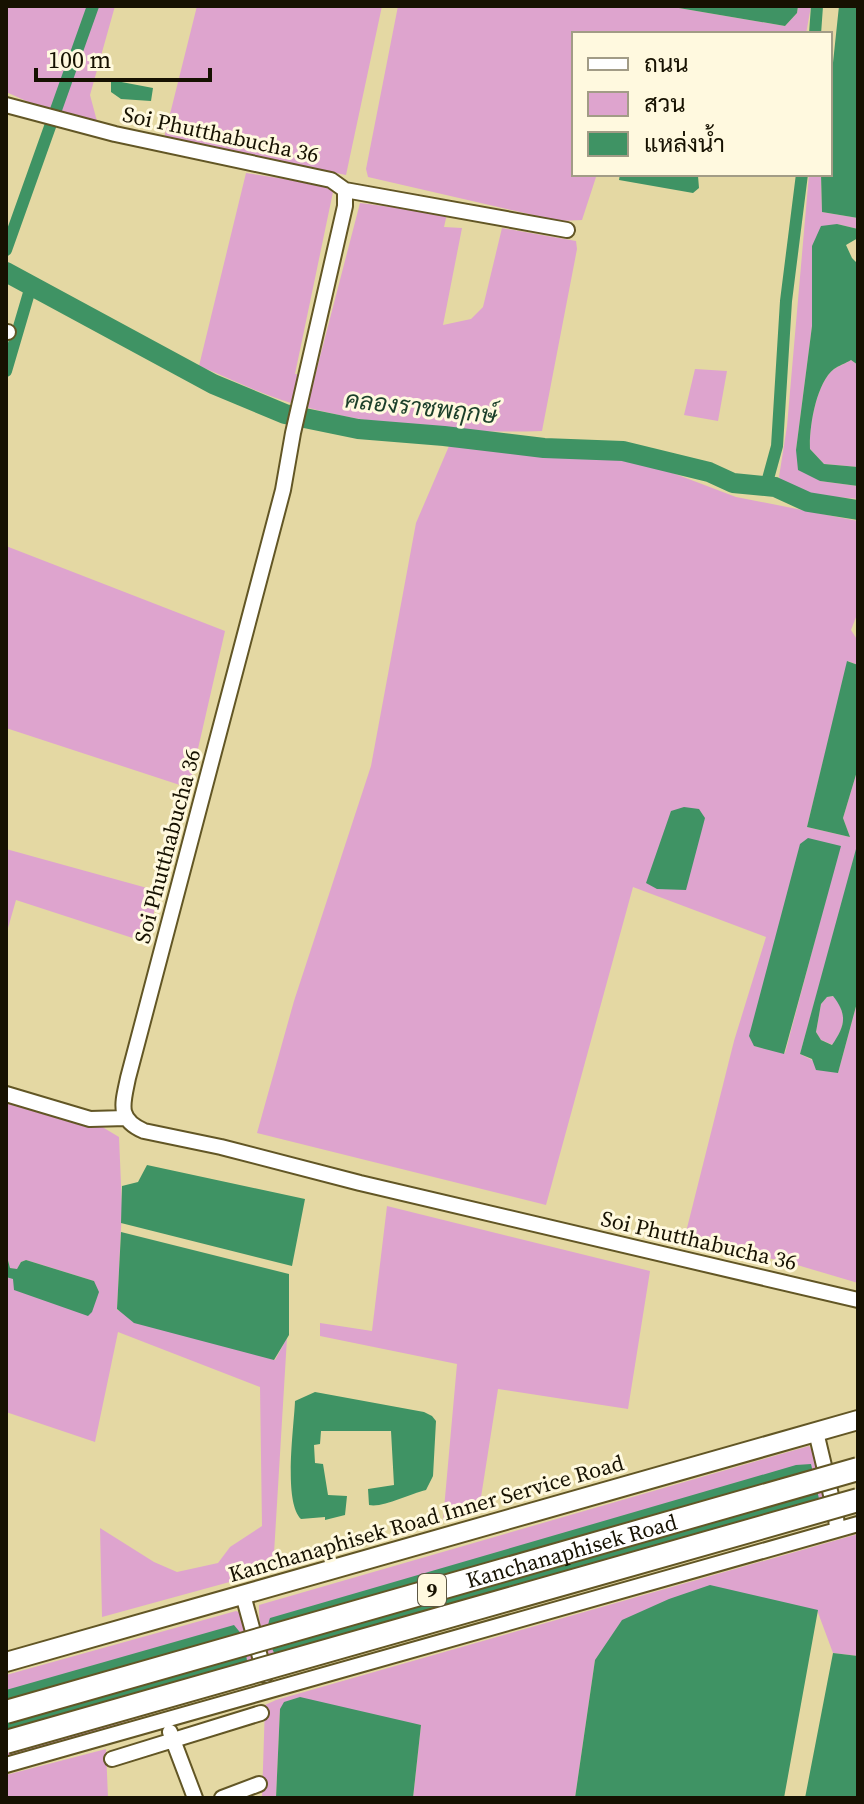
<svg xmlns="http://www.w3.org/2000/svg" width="864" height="1804" font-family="'Source Serif 4',Sarabun,serif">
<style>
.green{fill:#dea4ce;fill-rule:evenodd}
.water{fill:#3f9364;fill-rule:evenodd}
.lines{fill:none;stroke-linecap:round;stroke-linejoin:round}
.canal{stroke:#3f9364;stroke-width:12}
.river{stroke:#3f9364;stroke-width:20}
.minor-casing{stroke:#625625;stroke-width:18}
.major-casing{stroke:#625625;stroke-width:22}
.minor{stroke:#fff;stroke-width:14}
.major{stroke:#fff;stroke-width:18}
.highway-bridge-casing{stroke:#625625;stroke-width:26;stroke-linecap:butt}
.highway-bridge{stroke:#fff;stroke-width:22}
.labels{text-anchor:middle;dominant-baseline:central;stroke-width:6;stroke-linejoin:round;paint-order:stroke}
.shield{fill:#fff9df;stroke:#5c5744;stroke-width:2}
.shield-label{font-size:20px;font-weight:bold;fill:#161101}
.street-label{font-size:22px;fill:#161101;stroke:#fff9df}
.water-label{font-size:24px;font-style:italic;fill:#1b3f2a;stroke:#fff9df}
</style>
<rect width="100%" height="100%" fill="#e4d8a3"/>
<!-- green -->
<path class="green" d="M 6,6 L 88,6 L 51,112 L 6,92 Z
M 97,6 L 115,6 L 90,95 L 98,125 L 58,116 Z
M 197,6 L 382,6 L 346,175 L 164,138 Z
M 398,6 L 667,6 L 785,26 L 797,13 L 798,6 L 811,6 L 806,34 L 574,34 L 574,174 L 597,174 L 582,220 L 559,221 L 368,177 L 366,169 Z
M 246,173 L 323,185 L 333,192 L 295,374 L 315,376 L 360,203 L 447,214 L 444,227 L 462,228 L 443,325 L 471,319 L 483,307 L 502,228 L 576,241 L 577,249 L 542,431 C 461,434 369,426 291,403 C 260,394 229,378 199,366 Z
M 809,174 L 821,174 L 822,212 L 858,218 L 858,229 L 837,224 L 812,246 L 812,326 L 796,450 L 820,481 L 858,486 L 858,499 C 834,496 793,499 779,477 L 787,426 Z
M 851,360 L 858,365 L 858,467 L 824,464 L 810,449 C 809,428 816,383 834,369 C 839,366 846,363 851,360 Z
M 695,369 L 727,371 L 718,421 L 684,415 Z
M 449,446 L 601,457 L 657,467 L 736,497 L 858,521 L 858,612 L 851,630 L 858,641 L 858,665 L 848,661 L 807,827 L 850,837 L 843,818 L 858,768 L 858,849 L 800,1054 L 838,1073 L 858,999 L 858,1283 L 787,1262 L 684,1240 L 734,1041 L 766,937 L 633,887 L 546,1205 L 257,1133 L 294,1001 L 371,766 L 416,523 ZM 840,846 L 785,1053 L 754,1046 Z
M 6,546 L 225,631 L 189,788 L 6,728 Z
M 6,849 L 158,891 L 148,943 L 16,900 L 6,935 Z
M 834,996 C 848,1016 845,1025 833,1045 L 821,1040 L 816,1032 L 821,1004 L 827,997 Z
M 6,1101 L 99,1125 L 119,1137 L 122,1208 L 117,1310 L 275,1360 L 287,1338 L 273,1570 L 102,1617 L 100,1528 L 154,1562 L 177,1572 L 218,1563 L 230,1547 L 262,1526 L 260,1387 L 118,1332 L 95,1442 L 6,1412 L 6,1277 L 94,1281 L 26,1260 L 21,1262 L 17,1270 L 10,1268 L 6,1253 Z
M 387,1206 L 650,1271 L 628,1409 L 498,1389 L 479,1510 L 443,1520 L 457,1364 L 320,1336 L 320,1323 L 372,1331 Z
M 809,1446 L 818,1459 L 831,1520 L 278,1677 C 268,1653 258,1631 259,1605 Z
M 858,1534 L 858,1656 L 833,1653 L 817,1610 L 595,1660 L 575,1798 L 413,1798 L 421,1725 L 280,1709 L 276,1798 L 262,1798 L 265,1705 L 276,1700 Z
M 236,1611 L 242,1613 L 248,1627 L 259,1681 L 6,1758 L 6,1675 Z
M 106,1749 L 108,1798 L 6,1798 L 6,1775 Z"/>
<!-- water -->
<path class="water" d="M 667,6 L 798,6 L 797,13 L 785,26 Z
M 839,6 L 858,6 L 858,218 L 822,212 L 821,174 L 830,174 L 830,91 Z
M 111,80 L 153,88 L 151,101 L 121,99 L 111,92 Z
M 620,174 L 689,174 L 698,176 L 699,188 L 693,193 L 619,180 Z
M 837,224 L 858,229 L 858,238 L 846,245 L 852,258 L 858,264 L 858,365 L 851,360 C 846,363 838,366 834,369 C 816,383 809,428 810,449 L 824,464 L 858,467 L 858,486 L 820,481 L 798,470 L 796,450 L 812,326 L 812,246 L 821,226 Z
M 847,661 L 858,665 L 858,768 L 843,818 L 850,837 L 807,827 Z
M 684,807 L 699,809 L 705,818 L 686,890 L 657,889 L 646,883 L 671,811 Z
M 808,838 L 841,846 L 784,1054 L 754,1046 L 749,1036 L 800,844 Z
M 856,849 L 858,999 L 838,1073 L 816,1070 L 812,1059 L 800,1054 ZM 833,996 C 848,1015 845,1026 832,1045 L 821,1040 L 816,1032 L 821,1004 L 827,997 Z
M 147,1165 L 305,1199 L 292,1266 L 121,1223 L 122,1186 L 138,1182 Z
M 121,1232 L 289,1274 L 289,1335 L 274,1360 L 134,1323 L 117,1309 Z
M 6,1253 L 10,1268 L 17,1269 L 21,1262 L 26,1260 L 94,1281 L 99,1292 L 92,1312 L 88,1316 L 14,1290 L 13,1279 L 6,1277 Z
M 315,1392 L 424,1412 L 432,1416 L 436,1421 L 433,1476 L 426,1490 C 409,1494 383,1508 369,1505 L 368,1489 L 394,1485 L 391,1431 L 321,1431 L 320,1444 L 314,1445 L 315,1463 L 323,1464 L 328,1495 L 347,1496 L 345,1515 L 325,1520 L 325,1517 L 301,1519 C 283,1501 294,1428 295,1401 Z
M 811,1464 L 823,1516 L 284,1670 C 274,1653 263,1637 270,1618 L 796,1465 Z
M 710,1585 L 818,1610 L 784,1798 L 575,1798 L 595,1660 L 622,1620 L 669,1599 Z
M 234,1625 L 243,1636 L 250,1679 L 6,1750 L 6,1690 Z
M 833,1653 L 858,1656 L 858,1798 L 805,1798 Z
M 300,1697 L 421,1725 L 413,1798 L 276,1798 L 280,1709 L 284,1702 Z"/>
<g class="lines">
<!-- canal -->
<path class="canal" d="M 815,34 L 817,6
M 6,250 L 93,6
M 6,371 L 31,286
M 766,486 L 777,446 L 786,301 L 802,174"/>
<!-- river -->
<path class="river" d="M 6,272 L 213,384 L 285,414 L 358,429 L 444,436 L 544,448 L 623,451 L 709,472 L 733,483 L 775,487 L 808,502 L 858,510"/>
<defs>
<path id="minor" d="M 6,105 L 115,134 L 331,180 L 345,190 L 345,206 L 293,433 L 283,490 L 128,1078 C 123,1103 116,1119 144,1131 L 221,1147 L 360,1183 L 858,1300
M 345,190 L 567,230
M 6,332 L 8,332
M 6,1094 L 90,1119 L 126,1118
M 816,1432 L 836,1516 L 837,1530
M 243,1595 L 265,1675
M 170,1732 L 195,1798
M 112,1759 L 261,1713
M 6,1765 L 858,1524
M 222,1798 L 259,1784"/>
<path id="major" d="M 6,1662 L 858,1420"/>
</defs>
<!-- minor casing -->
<use href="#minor" class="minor-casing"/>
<!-- major casing -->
<use href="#major" class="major-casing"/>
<!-- minor -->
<use href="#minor" class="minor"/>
<!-- major -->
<use href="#major" class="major"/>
<defs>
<g id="highway-bridge">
<path id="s1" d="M 6,1712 L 858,1469"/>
<path d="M 6,1742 L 858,1500"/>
</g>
</defs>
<!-- highway-bridge casing -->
<use href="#highway-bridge" class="highway-bridge-casing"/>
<!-- highway-bridge -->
<use href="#highway-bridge" class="highway-bridge"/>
</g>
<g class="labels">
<!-- shield labels -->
<rect class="shield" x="418" y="1574" width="28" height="32" rx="6"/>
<g class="shield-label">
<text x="432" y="1590">9</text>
</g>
<!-- street labels -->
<g class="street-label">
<text transform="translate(221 134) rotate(12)">Soi Phutthabucha 36</text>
<text transform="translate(167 846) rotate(-75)">Soi Phutthabucha 36</text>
<text transform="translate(699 1240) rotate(13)">Soi Phutthabucha 36</text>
<text transform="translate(426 1518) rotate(-16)">Kanchanaphisek Road Inner Service Road</text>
<text stroke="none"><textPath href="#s1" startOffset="588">Kanchanaphisek Road</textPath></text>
</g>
<!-- water labels -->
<g class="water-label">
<text transform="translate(421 407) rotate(6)">คลองราชพฤกษ์</text>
</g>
</g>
<!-- border -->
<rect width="864" height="1804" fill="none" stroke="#161101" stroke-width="16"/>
<!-- legend -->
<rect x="572" y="32" width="260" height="144" fill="#fff9df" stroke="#a29c86" stroke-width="2"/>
<rect x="588" y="58" width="40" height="12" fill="#ffffff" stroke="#a29c86" stroke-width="2"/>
<text x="644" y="72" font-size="24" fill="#161101">ถนน</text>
<rect x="588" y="92" width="40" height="24" fill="#dea4ce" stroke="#a29c86" stroke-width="2"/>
<text x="644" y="112" font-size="24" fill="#161101">สวน</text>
<rect x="588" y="132" width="40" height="24" fill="#3f9364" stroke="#a29c86" stroke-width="2"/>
<text x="644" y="152" font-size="24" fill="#161101">แหล่งน้ำ</text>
<!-- scale -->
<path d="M36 68v12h174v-12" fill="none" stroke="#161101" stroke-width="4"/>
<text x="48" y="68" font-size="24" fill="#161101" stroke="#fff9df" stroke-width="6" paint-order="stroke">100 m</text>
</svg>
